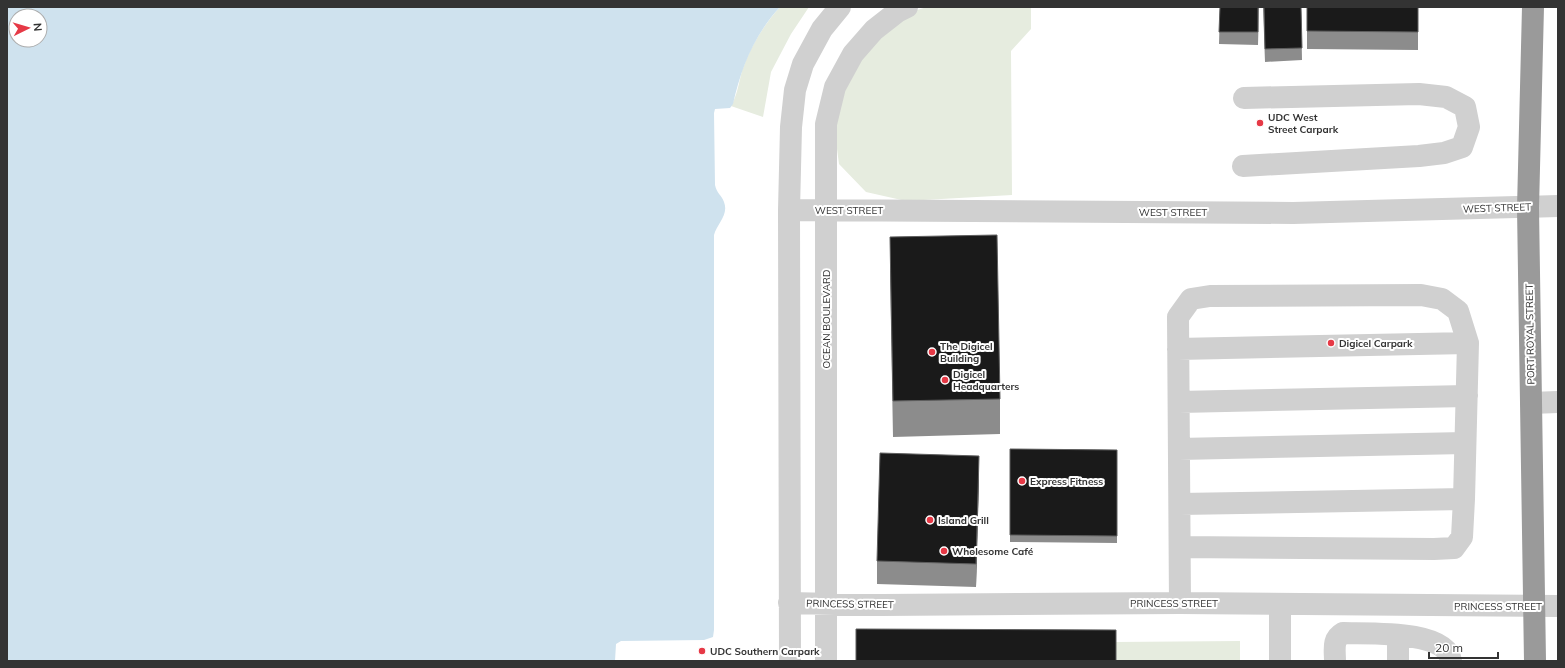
<svg xmlns="http://www.w3.org/2000/svg" width="1565" height="668" font-family="Mulish,sans-serif">
<style>
.green{fill:#e6ecdf}
.water{fill:#cfe2ee;fill-rule:evenodd}
.lines{fill:none;stroke-linecap:round;stroke-linejoin:round}
.minor{stroke:#d0d0d0;stroke-width:22}
.highway{stroke:#9a9a9a;stroke-width:22}
.wall{fill:#8c8c8c}
.shaded-wall{fill:#5f5f5f}
.building{fill:#1a1a1a;stroke:#5f5f5f}
.poi-dot{fill:#e63946;stroke:#fff;stroke-width:1.5}
.labels{text-anchor:middle;dominant-baseline:central;stroke-width:4;stroke-linejoin:round;paint-order:stroke}
.poi-label{font-size:10px;font-weight:bold;fill:#333;stroke:#fff;text-anchor:start}
.street-label{font-size:10px;fill:#333;stroke:#fff}
</style>
<rect width="100%" height="100%" fill="#fff"/>
<!-- green -->
<path class="green" d="M 780,7 L 809,7 L 791,34 L 771,72 L 763,117 L 731,106 C 737,96 739,82 742,71 C 750,47 763,26 780,7 Z
M 927,7 L 1031,7 L 1031,29 L 1011,51 L 1012,195 L 906,201 L 866,192 L 839,164 L 834,126 L 846,86 L 861,60 L 887,19 Z
M 1240,641 L 1240,661 L 1116,661 L 1116,642 Z"/>
<!-- water -->
<path class="water" d="M 7,7 L 780,7 C 754,35 741,68 733,104 L 730,108 L 715,109 L 714,113 L 715,185 C 717,194 721,194 724,202 C 729,215 717,224 714,235 L 714,630 L 713,637 L 704,640 L 621,641 L 616,644 L 615,661 L 7,661 ZM 16,16 L 40,16 L 40,40 L 16,40 Z"/>
<g class="lines">
<!-- minor -->
<path class="minor" d="M 1243,166 L 1419,156 L 1444,153 L 1462,147 L 1469,127 L 1465,107 L 1446,97 L 1419,94 L 1244,98
M 789,210 L 1293,213 L 1558,206
M 1178,349 L 1468,343
M 1179,402 L 1467,396
M 1531,403 L 1558,402
M 1179,449 L 1465,443
M 1180,504 L 1464,499 L 1468,343 L 1458,311 L 1442,299 L 1421,295 L 1210,296 L 1191,299 L 1178,317 L 1180,603
M 1180,547 L 1434,549 L 1454,548 L 1462,537 L 1464,499
M 789,603 L 882,605 L 1180,603 L 1558,606
M 1280,604 L 1280,661
M 790,661 L 789,210 L 791,127 L 795,90 L 803,64 L 822,29 L 840,7
M 826,661 L 826,124 L 835,87 L 853,54 L 874,30 L 897,12 L 907,7
M 1335,661 C 1335,650 1332,639 1343,633 C 1367,634 1447,629 1451,661
M 1398,661 L 1398,635"/>
<!-- highway -->
<path class="highway" d="M 1533,7 L 1528,208 L 1535,661"/>
</g>
<!-- wall -->
<path class="wall" d="M 1220,7 L 1259,7 L 1258,45 L 1219,44 Z
M 1263,7 L 1301,7 L 1302,60 L 1265,62 Z
M 1307,7 L 1418,7 L 1418,50 L 1307,49 Z
M 890,237 L 1000,399 L 1000,434 L 893,437 L 890,273 Z
M 1010,449 L 1117,450 L 1117,543 L 1010,542 Z
M 979,479 L 976,587 L 877,584 L 877,561 Z"/>
<!-- shaded-wall -->
<path class="shaded-wall" d="M 979,456 L 979,479 L 976,587 L 976,564 Z"/>
<!-- building -->
<path class="building" d="M 1220,7 L 1258,7 L 1258,32 L 1219,32 Z
M 1264,7 L 1301,7 L 1302,48 L 1265,49 Z
M 1307,7 L 1418,7 L 1418,32 L 1307,31 Z
M 997,235 L 1000,399 L 893,401 L 890,237 Z
M 1010,449 L 1117,450 L 1117,536 L 1010,535 Z
M 880,453 L 979,456 L 976,564 L 877,561 Z
M 856,629 L 1116,630 L 1116,661 L 856,661 Z"/>
<!-- markers -->
<g class="poi-dot">
<circle cx="1260" cy="123" r="4"/>
<circle cx="1331" cy="343" r="4"/>
<circle cx="932" cy="352" r="4"/>
<circle cx="945" cy="380" r="4"/>
<circle cx="1022" cy="481" r="4"/>
<circle cx="930" cy="520" r="4"/>
<circle cx="944" cy="551" r="4"/>
<circle cx="702" cy="651" r="4"/>
</g>
<g class="labels">
<!-- poi labels -->
<g class="poi-label">
<text x="1268" y="117">UDC West<tspan x="1268" dy="12">Street Carpark</tspan></text>
<text x="1339" y="343">Digicel Carpark</text>
<text x="940" y="346">The Digicel<tspan x="940" dy="12">Building</tspan></text>
<text x="953" y="374">Digicel<tspan x="953" dy="12">Headquarters</tspan></text>
<text x="1030" y="481">Express Fitness</text>
<text x="938" y="520">Island Grill</text>
<text x="952" y="551">Wholesome Café</text>
<text x="710" y="651">UDC Southern Carpark</text>
</g>
<!-- street labels -->
<g class="street-label">
<text transform="translate(1497 208) rotate(-2)">WEST STREET</text>
<text x="849" y="210">WEST STREET</text>
<text x="1173" y="212">WEST STREET</text>
<text transform="translate(826 319) rotate(-90)">OCEAN BOULEVARD</text>
<text transform="translate(1530 334) rotate(-91)">PORT ROYAL STREET</text>
<text x="1174" y="603">PRINCESS STREET</text>
<text transform="translate(850 604) rotate(1)">PRINCESS STREET</text>
<text x="1498" y="606">PRINCESS STREET</text>
</g>
</g>
<!-- border -->
<rect width="1565" height="668" fill="none" stroke="#333333" stroke-width="16"/>
<!-- north arrow -->
<g transform="translate(28 28) rotate(85)"><circle r="19" fill="#ffffff" stroke="#adadad"/>
<path d="M0-3L7 15L0 10L-7 15Z" fill="#e63946"/>
<text y="-6" font-size="11" font-weight="bold" text-anchor="middle" fill="#333333">N</text>
</g>
<!-- scale -->
<path d="M1429 652v6h69v-6" fill="none" stroke="#333333" stroke-width="2"/>
<text x="1435" y="652" font-size="12" fill="#333333" stroke="#ffffff" stroke-width="3" paint-order="stroke">20 m</text>
</svg>
